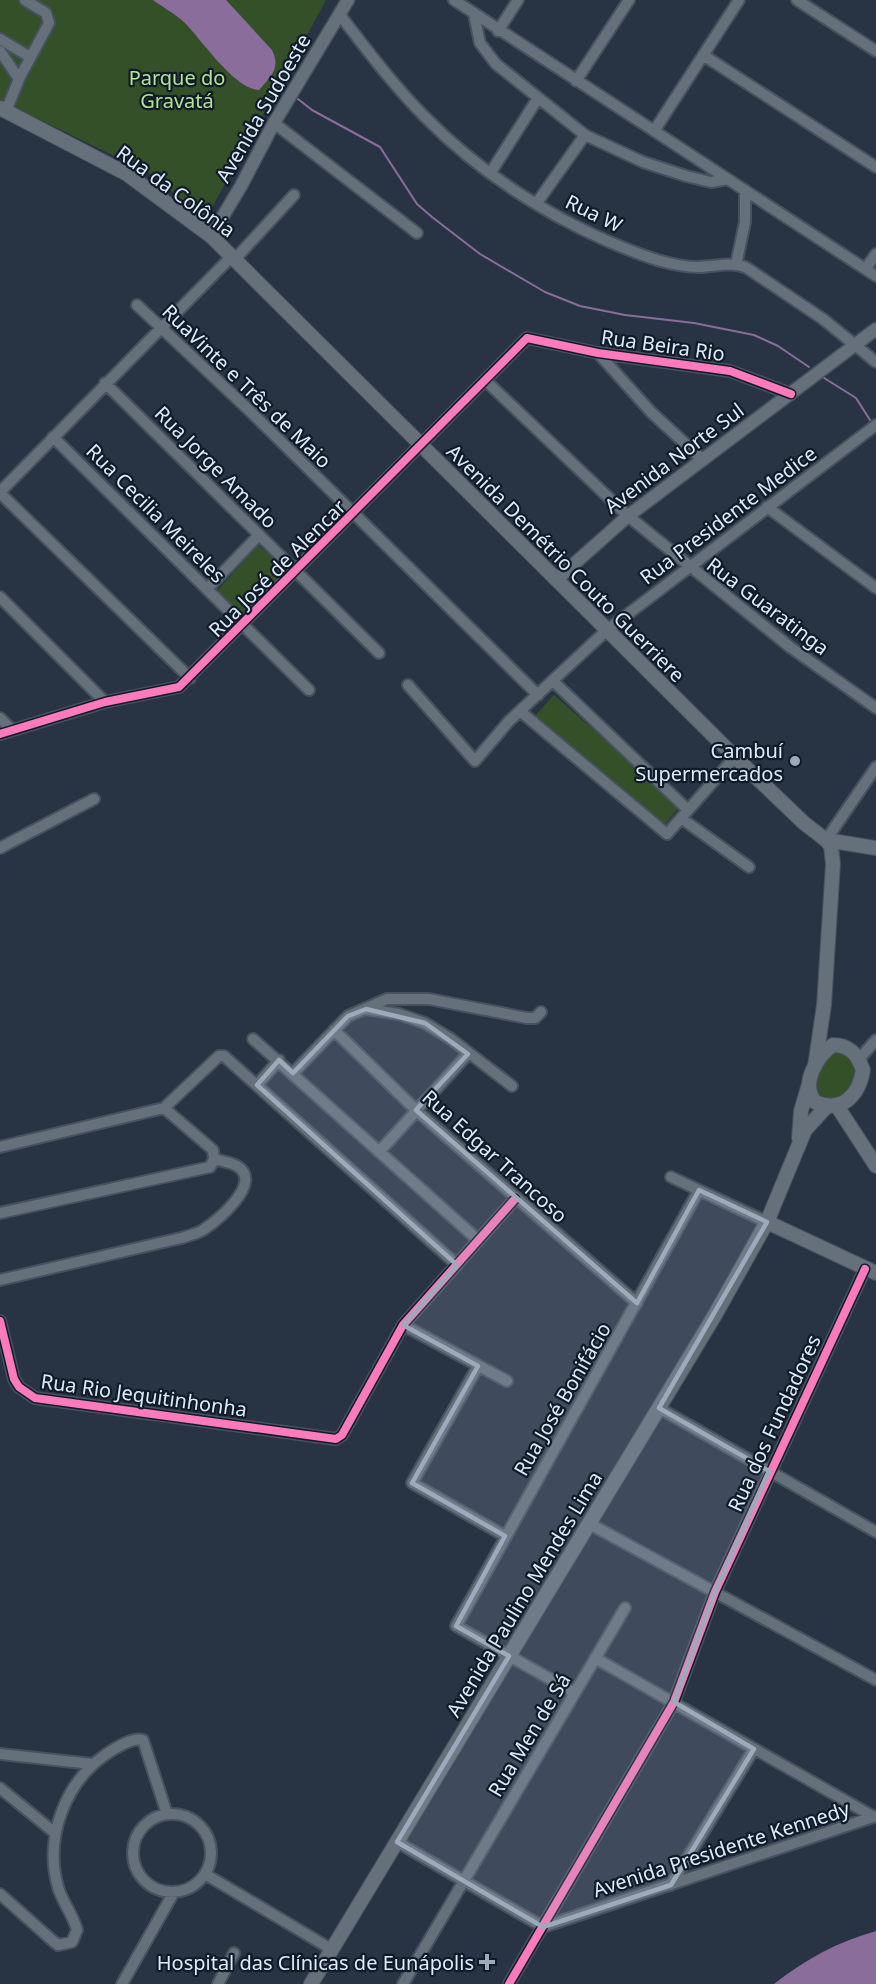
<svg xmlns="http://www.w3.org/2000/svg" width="876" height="1984" font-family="'Noto Sans',sans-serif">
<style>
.green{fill:#345028}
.water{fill:#8b6d9c}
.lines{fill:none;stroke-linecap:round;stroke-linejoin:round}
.stream{stroke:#8b6d9c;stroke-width:2}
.minor-casing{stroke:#47525f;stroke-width:14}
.tertiary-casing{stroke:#47525f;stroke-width:15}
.secondary-casing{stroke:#47525f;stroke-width:16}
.minor{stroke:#65707b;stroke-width:10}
.tertiary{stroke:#65707b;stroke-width:12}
.secondary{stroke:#65707b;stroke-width:14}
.cycleway-casing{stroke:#111b27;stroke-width:11}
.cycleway{stroke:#fd7abc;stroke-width:8}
.marked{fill:#9daabc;fill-opacity:0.2;stroke:#9daabc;stroke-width:4.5;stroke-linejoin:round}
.poi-dot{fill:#9daabc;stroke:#111b27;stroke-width:2}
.labels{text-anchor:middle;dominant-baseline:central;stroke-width:4.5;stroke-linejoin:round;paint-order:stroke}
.park-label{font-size:20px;fill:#b2e397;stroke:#111b27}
.street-label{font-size:20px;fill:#dceafc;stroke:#111b27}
.poi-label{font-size:20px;fill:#dceafc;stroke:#111b27;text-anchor:end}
</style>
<rect width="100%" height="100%" fill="#283444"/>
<!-- green -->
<path class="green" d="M 0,0 L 326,0 L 292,63 L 293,70 L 269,105 L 205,220 L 153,175 L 0,100 Z
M 258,545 L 287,570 L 244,618 L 216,592 Z
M 554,695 L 680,806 L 663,827 L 534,717 Z
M 833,1051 L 850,1054 L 857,1070 L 854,1090 L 837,1101 L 816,1094 C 812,1076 822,1064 833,1051 Z"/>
<!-- water -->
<path class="water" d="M 153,0 L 226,0 L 272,50 C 281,68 271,77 259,90 C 234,89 202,40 184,22 C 175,14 163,7 153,0 Z
M 876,1931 L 876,1984 L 774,1984 C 806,1959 837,1942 876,1931 Z"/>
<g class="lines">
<!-- stream -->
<path class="stream" d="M 270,78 L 277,83
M 298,99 L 312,110 L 380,147 L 417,204 L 432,217 L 480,254 L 545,292 L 580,306 L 625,315 L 694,323 L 754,335 L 778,346 L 809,367
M 821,376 L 856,398 L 870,420"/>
<defs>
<path id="minor" d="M 454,0 L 876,276
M 797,0 L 876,51
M 474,14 L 480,43 L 496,64 L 585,135 L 643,162 L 686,176 L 711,182 L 728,179
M 340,15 C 367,50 394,86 425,117 C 488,181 572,232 657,260 C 671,264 683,267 698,267 C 714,267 731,261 747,268 L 823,319 L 876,362
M 498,31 L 518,0
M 0,39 L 30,57
M 0,51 L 19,79
M 703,55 L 876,167
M 576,81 L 629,0
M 6,111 L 19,79 L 49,23 L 46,13 L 25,0
M 274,123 L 417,233
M 654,131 L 739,0
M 491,172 L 538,98
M 536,204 L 585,135
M 235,259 L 294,195
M 736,265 L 745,222 L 745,190
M 866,268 L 876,254
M 137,305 L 251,412 L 538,695
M 598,353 L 651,412 L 703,460
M 485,380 L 628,516 L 790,647 L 876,708
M 105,383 L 379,653
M 53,437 L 309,690
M 0,492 L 232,256
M 0,493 L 190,678
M 767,507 L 876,588
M 208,588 L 259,535
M 0,597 L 105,702
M 553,681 L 688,810
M 408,685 L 475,761 L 509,721 L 607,630 L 876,425
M 520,711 L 667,834 L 735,757
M 0,718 L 12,730
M 0,734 L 105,702 L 179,687 L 527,338 L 598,353 L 730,371 L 791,394
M 681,818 L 749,867
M 826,840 L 876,767
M 0,848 L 94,799
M 366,1009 L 399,1014 L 425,1023 L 451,1039 L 512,1086
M 334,1030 L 416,1110 L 637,1303
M 253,1039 L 478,1240
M 859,1059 L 876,1040
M 293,1073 L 348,1016 L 387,999 L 429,999 L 527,1018 L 535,1018 L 541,1012
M 257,1085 L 279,1060
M 0,1147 L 164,1108 L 219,1056 L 224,1056 L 457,1265
M 379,1152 L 468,1054
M 671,1177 L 767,1222
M 0,1213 L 210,1167 L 214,1159 L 213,1150 L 164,1108
M 0,1280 L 181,1238 C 188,1236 196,1234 203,1230 C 218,1220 264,1182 237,1166 C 230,1162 221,1161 214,1159
M 0,1321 L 14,1379 L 19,1387 L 35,1398 L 336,1439 L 342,1435 L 403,1325 L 515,1199
M 403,1325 L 507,1381
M 478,1366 L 412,1483 L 505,1536
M 659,1408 L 876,1532
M 590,1524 L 876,1680
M 595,1658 L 874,1817
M 575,1693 L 456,1626 L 699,1190
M 0,1754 L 92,1764
M 0,1788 L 55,1833
M133 1853a39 39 0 1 1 78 0a39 39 0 1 1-78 0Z
M 397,1842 L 543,1927
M 205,1874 L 331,1949
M 671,1885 L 754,1749
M 0,1894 L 53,1941 L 58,1945 L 72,1942 L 77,1930 C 73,1914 62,1902 58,1887 C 44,1838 65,1783 105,1755 C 114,1749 131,1737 143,1740 L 167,1814
M 543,1927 L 876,1816
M 122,1984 L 174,1892
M 218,1984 L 234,1953
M 403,1984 L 625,1608
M 509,1984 L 674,1702 L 715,1592 L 865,1269"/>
<path id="tertiary" d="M 211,236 L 241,186 L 274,123 L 348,0
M 556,580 L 628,516 L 876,329"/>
<path id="secondary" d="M 0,108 L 127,174 L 211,236 L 735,757 L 804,823 L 826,840 L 831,846 L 833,864 L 824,1005 L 815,1066
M 826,840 L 876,848
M 833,1045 C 850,1045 858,1055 863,1070 C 859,1095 842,1114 815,1102 C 800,1084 817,1056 833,1045 Z
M 837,1106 L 876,1166
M 799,1138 L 801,1111 L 809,1084
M 767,1222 L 876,1273
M 311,1984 L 715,1315 L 767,1222 L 805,1130 L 827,1106"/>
</defs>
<!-- minor casing -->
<use href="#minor" class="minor-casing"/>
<!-- tertiary casing -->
<use href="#tertiary" class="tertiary-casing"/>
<!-- secondary casing -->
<use href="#secondary" class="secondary-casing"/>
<!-- minor -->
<use href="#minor" class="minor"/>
<!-- tertiary -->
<use href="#tertiary" class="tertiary"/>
<!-- secondary -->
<use href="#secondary" class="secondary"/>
<defs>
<path id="cycleway" d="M 0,734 L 105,702 L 179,687 L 527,338 L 598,353 L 730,371 L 791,394
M 0,1321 L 14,1379 L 19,1387 L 35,1398 L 336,1439 L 342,1435 L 403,1325 L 515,1199
M 509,1984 L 674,1702 L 715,1592 L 865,1269"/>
</defs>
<!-- cycleway casing -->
<use href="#cycleway" class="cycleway-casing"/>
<!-- cycleway -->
<use href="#cycleway" class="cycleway"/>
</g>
<!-- marked area -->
<path class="marked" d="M 366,1009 L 425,1023 L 468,1054 L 416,1110 L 637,1303 L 699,1190 L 767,1222 L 659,1408 L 769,1471 L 715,1592 L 674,1702 L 754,1749 L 671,1885 L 543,1927 L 397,1842 L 509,1656 L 456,1626 L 505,1536 L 412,1483 L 478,1366 L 403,1325 L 457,1265 L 257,1085 L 279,1060 L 293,1073 L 348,1016 Z"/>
<!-- markers -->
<g class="poi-dot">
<circle cx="795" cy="761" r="6"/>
<path d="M484 1953h6v6h6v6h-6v6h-6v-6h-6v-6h6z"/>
</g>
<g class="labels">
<!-- park labels -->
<g class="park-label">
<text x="177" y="77">Parque do<tspan x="177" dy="23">Gravatá</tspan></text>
</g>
<!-- street labels -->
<g class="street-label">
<text transform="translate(263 108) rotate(-60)">Avenida Sudoeste</text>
<text transform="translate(176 191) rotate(36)">Rua da Colônia</text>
<text transform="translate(594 213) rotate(26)">Rua W</text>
<text transform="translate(663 345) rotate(8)">Rua Beira Rio</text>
<text transform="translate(247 386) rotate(44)">RuaVinte e Três de Maio</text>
<text transform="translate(674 458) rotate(-37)">Avenida Norte Sul</text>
<text transform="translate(216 467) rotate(45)">Rua Jorge Amado</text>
<text transform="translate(156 513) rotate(45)">Rua Cecilia Meireles</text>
<text transform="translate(728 515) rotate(-37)">Rua Presidente Medice</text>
<text transform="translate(566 563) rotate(45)">Avenida Demétrio Couto Guerriere</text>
<text transform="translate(277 568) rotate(-45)">Rua José de Alencar</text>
<text transform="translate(768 606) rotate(37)">Rua Guaratinga</text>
<text transform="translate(495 1156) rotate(42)">Rua Edgar Trancoso</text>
<text transform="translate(144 1395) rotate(8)">Rua Rio Jequitinhonha</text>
<text transform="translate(562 1399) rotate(-60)">Rua José Bonifácio</text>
<text transform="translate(774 1423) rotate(-65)">Rua dos Fundadores</text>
<text transform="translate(524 1594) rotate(-59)">Avenida Paulino Mendes Lima</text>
<text transform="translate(529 1735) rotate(-59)">Rua Men de Sá</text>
<text transform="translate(721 1849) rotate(-18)">Avenida Presidente Kennedy</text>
</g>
<!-- poi labels -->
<g class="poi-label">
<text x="783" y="750">Cambuí<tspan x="783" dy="23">Supermercados</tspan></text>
<text x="474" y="1962">Hospital das Clínicas de Eunápolis</text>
</g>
</g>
</svg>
